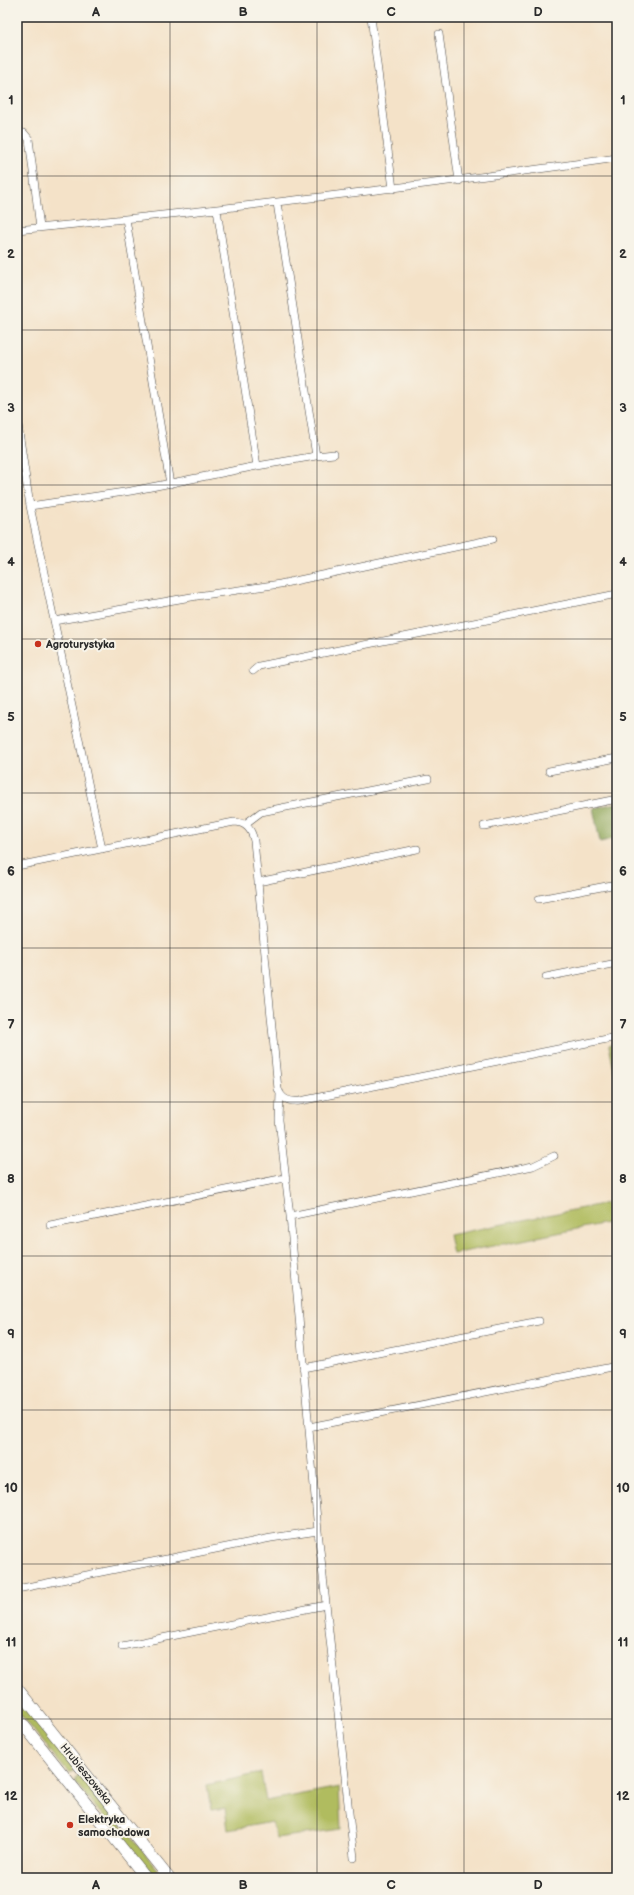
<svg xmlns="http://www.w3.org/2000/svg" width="634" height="1895" font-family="'Balsamiq Sans',sans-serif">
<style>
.green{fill:#b0bc5e;stroke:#6e7444}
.forest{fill:#8ca455;stroke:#5c6840}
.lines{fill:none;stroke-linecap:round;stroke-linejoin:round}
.street-casing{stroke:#494643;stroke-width:8}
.primary-casing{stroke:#494643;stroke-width:12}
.street{stroke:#fff;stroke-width:7}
.primary{stroke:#fff;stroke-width:11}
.grid{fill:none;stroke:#2b2b2b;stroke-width:1;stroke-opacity:0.55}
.poi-dot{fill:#c8321e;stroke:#f7f3e8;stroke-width:1.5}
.labels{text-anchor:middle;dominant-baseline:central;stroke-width:4;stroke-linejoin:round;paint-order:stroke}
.poi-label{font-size:11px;font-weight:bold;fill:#2b2b2b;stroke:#f7f3e8;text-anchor:start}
.street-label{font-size:11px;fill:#2b2b2b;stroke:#f7f3e8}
.neatline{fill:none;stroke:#2b2b2b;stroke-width:1.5}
.grid-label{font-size:13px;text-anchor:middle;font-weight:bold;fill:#2b2b2b}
</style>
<rect width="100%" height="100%" fill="#f7f3e8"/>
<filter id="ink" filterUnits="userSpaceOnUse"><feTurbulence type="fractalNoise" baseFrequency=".025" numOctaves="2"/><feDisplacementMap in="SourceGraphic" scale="8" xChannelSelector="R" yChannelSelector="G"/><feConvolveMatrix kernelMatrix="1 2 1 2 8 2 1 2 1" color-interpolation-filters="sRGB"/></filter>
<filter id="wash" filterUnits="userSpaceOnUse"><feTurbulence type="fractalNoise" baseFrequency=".012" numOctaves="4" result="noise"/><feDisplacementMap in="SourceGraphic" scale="16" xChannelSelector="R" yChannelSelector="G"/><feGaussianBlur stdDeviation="0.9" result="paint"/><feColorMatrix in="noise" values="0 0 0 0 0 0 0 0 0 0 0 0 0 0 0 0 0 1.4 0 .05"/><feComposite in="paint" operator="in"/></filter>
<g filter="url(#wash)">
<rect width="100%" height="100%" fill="#f4e2c8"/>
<!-- green -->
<path class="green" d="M 617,1043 L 617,1075 L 615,1075 L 609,1045 Z
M 617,1201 L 617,1221 L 453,1254 L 449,1235 Z
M 17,1694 L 75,1769 L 72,1772 L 68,1772 L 65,1769 L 17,1710 Z
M 261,1773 L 266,1801 L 339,1787 L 341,1829 L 276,1838 L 272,1822 L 228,1830 L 225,1808 L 211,1810 L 207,1785 Z
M 80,1775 L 165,1878 L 153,1878 L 76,1783 L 76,1777 Z"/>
<!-- forest -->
<path class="forest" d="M 617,803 L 617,838 L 600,842 L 593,808 Z"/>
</g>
<g filter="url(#ink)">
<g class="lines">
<defs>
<path id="street" d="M 371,17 L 393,189
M 439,34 L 459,181
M 17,132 L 24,133 L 29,139 L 40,228
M 217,210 L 257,466 L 316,456 L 277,203
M 126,219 L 170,484
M 17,230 C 218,210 417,187 617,158
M 17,418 L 30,506 L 102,849
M 316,456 L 334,454
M 30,506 L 131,491 L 257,466
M 54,621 L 197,596 L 280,584 L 493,539
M 253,671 L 259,666 L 617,594
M 549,771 L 617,758
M 245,824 L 261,812 L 428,779
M 484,826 L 617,799
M 17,866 L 234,822 C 246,822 252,830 254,841 L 278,1089 C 282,1100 290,1102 300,1101 L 617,1037
M 258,882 L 417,849
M 539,899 L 617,884
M 546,977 L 617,963
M 280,1093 L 279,1120 L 290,1216 L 318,1531 L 354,1858
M 290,1216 L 533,1166 L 554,1156
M 50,1225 L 285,1178
M 303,1368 L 539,1321
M 309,1427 L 617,1366
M 17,1589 L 271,1538 L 318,1531
M 122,1646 L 326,1605"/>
<path id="primary" d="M 17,1688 L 169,1878
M 17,1717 L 146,1878"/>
</defs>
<!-- street casing -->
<use href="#street" class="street-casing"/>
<!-- primary casing -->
<use href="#primary" class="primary-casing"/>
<!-- street -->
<use href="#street" class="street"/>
<!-- primary -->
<use href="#primary" class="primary"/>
</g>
</g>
<!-- grid -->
<path class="grid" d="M 170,17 L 170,1878M 317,17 L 317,1878M 464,17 L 464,1878M 17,176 L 617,176M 17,330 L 617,330M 17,485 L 617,485M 17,639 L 617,639M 17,793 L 617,793M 17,948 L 617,948M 17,1102 L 617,1102M 17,1256 L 617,1256M 17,1410 L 617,1410M 17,1564 L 617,1564M 17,1719 L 617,1719"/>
<!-- markers -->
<g class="poi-dot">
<circle cx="38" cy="644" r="4"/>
<circle cx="70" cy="1825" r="4"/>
</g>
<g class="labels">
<!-- poi labels -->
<g class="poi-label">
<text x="46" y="644">Agroturystyka</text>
<text x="78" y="1819">Elektryka<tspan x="78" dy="13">samochodowa</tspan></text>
</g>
<!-- street labels -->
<g class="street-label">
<text transform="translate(86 1774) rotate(51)">Hrubieszowska</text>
</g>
</g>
<!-- margin -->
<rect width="634" height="1895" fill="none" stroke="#f7f3e8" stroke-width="44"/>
<rect x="22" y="22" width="590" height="1851" class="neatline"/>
<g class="grid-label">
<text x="96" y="16">A</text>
<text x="243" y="16">B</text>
<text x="391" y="16">C</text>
<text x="538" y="16">D</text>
<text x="11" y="104">1</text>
<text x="623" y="104">1</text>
<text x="11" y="258">2</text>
<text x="623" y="258">2</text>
<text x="11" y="412">3</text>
<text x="623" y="412">3</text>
<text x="11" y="566">4</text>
<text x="623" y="566">4</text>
<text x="11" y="721">5</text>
<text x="623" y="721">5</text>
<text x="11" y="875">6</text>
<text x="623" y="875">6</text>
<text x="11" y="1029">7</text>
<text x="623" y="1029">7</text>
<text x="11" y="1183">8</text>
<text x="623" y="1183">8</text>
<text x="11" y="1338">9</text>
<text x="623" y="1338">9</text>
<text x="11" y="1492">10</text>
<text x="623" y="1492">10</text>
<text x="11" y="1646">11</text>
<text x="623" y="1646">11</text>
<text x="11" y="1800">12</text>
<text x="623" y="1800">12</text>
<text x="96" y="1889">A</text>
<text x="243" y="1889">B</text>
<text x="391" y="1889">C</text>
<text x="538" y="1889">D</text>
</g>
</svg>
